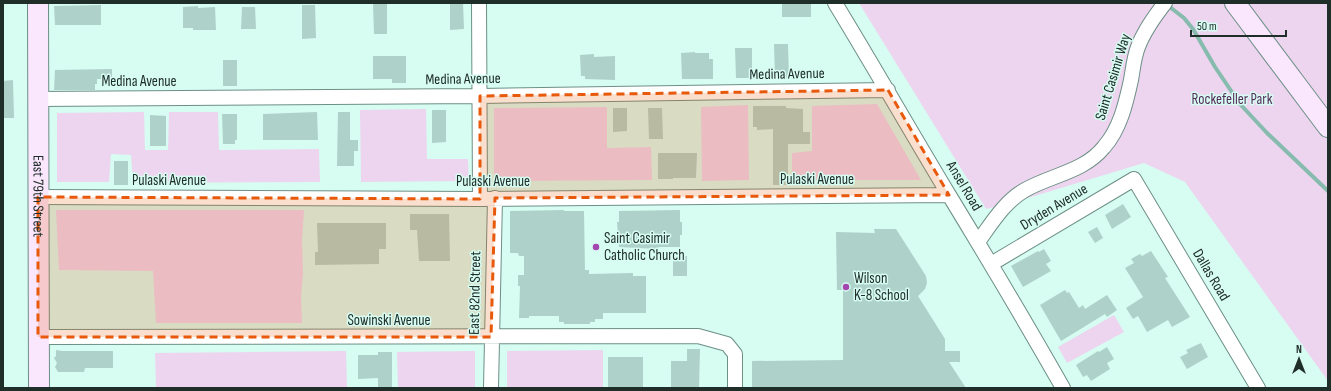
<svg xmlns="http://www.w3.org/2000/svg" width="1331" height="391" font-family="'Sofia Sans Condensed',sans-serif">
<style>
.green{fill:#edd5ef}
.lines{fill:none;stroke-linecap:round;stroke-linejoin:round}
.stream{stroke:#87bbae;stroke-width:4}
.building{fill:#aed2c9}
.street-casing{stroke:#6d8f86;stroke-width:16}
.secondary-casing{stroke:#6d8f86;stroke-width:22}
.street{stroke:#fff;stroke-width:14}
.secondary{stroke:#fae6fd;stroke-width:20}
.marked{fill:#e8590c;fill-opacity:0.2;stroke:#e8590c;stroke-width:3;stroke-dasharray:8 5;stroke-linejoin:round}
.poi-dot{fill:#a446af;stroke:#d7fcf2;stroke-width:1.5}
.labels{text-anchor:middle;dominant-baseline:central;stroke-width:3;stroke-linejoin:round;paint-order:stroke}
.street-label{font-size:15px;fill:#202e2a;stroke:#d7fcf2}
.park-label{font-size:15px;fill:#552e5a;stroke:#d7fcf2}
.poi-label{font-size:15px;fill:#202e2a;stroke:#d7fcf2;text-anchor:start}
</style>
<rect width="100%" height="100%" fill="#d7fcf2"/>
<!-- green -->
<path class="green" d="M 859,3 L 1328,3 L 1328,381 L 1185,182 L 1144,163 L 1008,204 L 986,209 Z
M 877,104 L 921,180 L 792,180 L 792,153 L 812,151 L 812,106 Z
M 748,105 L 749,180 L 702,181 L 701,107 Z
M 607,107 L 607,148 L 651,147 L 652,180 L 494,181 L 494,108 Z
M 426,109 L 427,159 L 468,159 L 469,181 L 361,182 L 360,110 Z
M 144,112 L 145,150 L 168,150 L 169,112 L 218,112 L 219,150 L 319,149 L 320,182 L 133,183 L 131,155 L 111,154 L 109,182 L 57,182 L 57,113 Z
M 56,210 L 304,210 L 302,240 L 303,273 L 301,298 L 302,323 L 156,323 L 153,271 L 59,270 Z
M 1114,315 L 1124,332 L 1067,363 L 1058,347 Z
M 603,350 L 603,388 L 507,388 L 507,351 Z
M 346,351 L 347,388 L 156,388 L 155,353 Z
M 475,351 L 475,388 L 398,388 L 397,352 Z"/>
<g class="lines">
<!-- stream -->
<path class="stream" d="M 1166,4 L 1184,18 L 1193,29 L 1215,67 L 1240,104 L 1267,133 L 1328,191"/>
</g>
<!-- building -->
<path class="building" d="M 373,3 L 387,3 L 387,34 L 374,34 Z
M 450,3 L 463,3 L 464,29 L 450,30 Z
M 782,3 L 811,3 L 811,17 L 782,17 Z
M 101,5 L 101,25 L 55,25 L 54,6 Z
M 302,5 L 315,5 L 316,38 L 302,39 Z
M 198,6 L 198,8 L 215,7 L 216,30 L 193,30 L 193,28 L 183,28 L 183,7 Z
M 242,7 L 255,7 L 256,29 L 241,29 Z
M 774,44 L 788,44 L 789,78 L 775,78 Z
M 735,48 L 752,48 L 752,75 L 751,75 L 751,78 L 736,78 Z
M 695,52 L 695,53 L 709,53 L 709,59 L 713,59 L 713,79 L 682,79 L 681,53 Z
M 594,54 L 594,57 L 615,56 L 615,80 L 585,79 L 585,76 L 581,76 L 580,55 Z
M 373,56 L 406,56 L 406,83 L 392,83 L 392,79 L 373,79 Z
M 223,60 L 237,60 L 237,86 L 223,86 Z
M 112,69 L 112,79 L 97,79 L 97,84 L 95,84 L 95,90 L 54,90 L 55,70 Z
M 13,80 L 14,118 L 3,118 L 3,81 Z
M 753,106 L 786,106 L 786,108 L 803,109 L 803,132 L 810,132 L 810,144 L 788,144 L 788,185 L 773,185 L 773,129 L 757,130 L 757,127 L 753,127 Z
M 613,108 L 627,108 L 627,131 L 613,132 Z
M 648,108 L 662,108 L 663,139 L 649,139 Z
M 432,110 L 446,110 L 446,142 L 432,143 Z
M 317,112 L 318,140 L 263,140 L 263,114 Z
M 338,112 L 350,112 L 350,140 L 358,140 L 358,151 L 354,151 L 354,166 L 337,166 Z
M 222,114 L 237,114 L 237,140 L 235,140 L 235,144 L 223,144 Z
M 150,115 L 166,116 L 166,146 L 150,146 Z
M 658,153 L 697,153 L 696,178 L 673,178 L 673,179 L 658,179 Z
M 114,161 L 128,161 L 128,185 L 114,185 Z
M 1123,204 L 1131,217 L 1112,229 L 1105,215 Z
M 564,210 L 564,211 L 584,211 L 585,270 L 589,270 L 589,274 L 633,273 L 633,276 L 646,276 L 646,313 L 603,313 L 603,319 L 595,319 L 595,322 L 590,322 L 590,324 L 564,324 L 564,322 L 559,322 L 559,316 L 529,316 L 529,318 L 519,318 L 520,286 L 518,286 L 518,275 L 524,275 L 524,256 L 519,256 L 518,253 L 510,253 L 510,211 Z
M 680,210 L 680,222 L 682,222 L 682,235 L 680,235 L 680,247 L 659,247 L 657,249 L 619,247 L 617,222 L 619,222 L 619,211 Z
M 410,214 L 449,214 L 450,261 L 419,261 L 417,230 L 410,230 Z
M 317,223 L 386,223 L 386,249 L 379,249 L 379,264 L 315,265 L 315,252 L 318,252 Z
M 1097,227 L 1103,238 L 1095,243 L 1088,232 Z
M 874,229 L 896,229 L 926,276 L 927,283 L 925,289 L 918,296 L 945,339 L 945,351 L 960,351 L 960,362 L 949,362 L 966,388 L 752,388 L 752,361 L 843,360 L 843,290 L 837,290 L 836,232 L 875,233 Z
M 1044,249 L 1051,261 L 1046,264 L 1051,271 L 1023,287 L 1011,266 L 1038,251 L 1039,252 Z
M 1151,251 L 1168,277 L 1165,278 L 1190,317 L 1172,327 L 1168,320 L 1147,332 L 1138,316 L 1133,319 L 1126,308 L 1143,297 L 1125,268 L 1134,263 L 1131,259 L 1140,254 L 1142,256 Z
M 673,256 L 687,256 L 687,276 L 673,276 Z
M 1065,290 L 1067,293 L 1069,292 L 1079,308 L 1083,305 L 1085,309 L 1107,295 L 1117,310 L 1107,317 L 1105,314 L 1061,341 L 1040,305 Z
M 1201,343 L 1208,357 L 1187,369 L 1180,357 L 1188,353 L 1186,350 Z
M 1107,347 L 1114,359 L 1107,363 L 1110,369 L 1091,381 L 1087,375 L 1083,377 L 1076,365 L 1098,351 L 1099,352 Z
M 687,349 L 700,349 L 699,388 L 671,388 L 671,361 L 687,361 Z
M 56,350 L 62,351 L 113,351 L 113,368 L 85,368 L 84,372 L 58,372 L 55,367 L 57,363 L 54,358 L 56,356 Z
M 378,352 L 392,352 L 392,388 L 378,388 L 378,378 L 358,379 L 358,355 L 378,355 Z
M 608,357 L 643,357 L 643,388 L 608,388 Z"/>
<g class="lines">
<defs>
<path id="street" d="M 479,3 L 480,199
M 835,3 C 874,67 911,132 949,195 C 988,259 1026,323 1063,388
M 38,99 L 480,96 L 888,90
M 38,197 L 480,199 L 949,195
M 978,242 C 991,224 1005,201 1025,190 C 1051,175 1084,172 1104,147 C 1120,129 1126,103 1131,80 C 1133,69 1134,57 1138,47 C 1144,31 1154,17 1165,3
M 991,264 L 1134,179 L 1258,388
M 38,337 L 698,336 L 727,344 L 735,354 L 735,388
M 491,388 L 495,198"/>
<g id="secondary">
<path id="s1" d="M 38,3 L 39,388"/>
<path d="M 1235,3 L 1328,127"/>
</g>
</defs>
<!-- street casing -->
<use href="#street" class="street-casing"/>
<!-- secondary casing -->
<use href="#secondary" class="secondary-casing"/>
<!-- street -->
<use href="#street" class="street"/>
<!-- secondary -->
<use href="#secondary" class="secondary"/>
</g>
<!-- marked area -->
<path class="marked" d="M 888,90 L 949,195 L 495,198 L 491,337 L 38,337 L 38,197 L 480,199 L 480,96 Z"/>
<!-- markers -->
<g class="poi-dot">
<circle cx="596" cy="247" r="4"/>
<circle cx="846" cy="287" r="4"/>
</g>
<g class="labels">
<!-- street labels -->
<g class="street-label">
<text transform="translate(787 74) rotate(-1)">Medina Avenue</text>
<text transform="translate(1113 77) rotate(-73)">Saint Casimir Way</text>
<text transform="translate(463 79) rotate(-1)">Medina Avenue</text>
<text x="139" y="81">Medina Avenue</text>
<text x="817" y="179">Pulaski Avenue</text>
<text x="169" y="180">Pulaski Avenue</text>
<text x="493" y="181">Pulaski Avenue</text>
<text transform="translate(964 186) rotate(59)">Ansel Road</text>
<text stroke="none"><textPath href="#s1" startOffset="193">East 79th Street</textPath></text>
<text transform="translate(1054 207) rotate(-31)">Dryden Avenue</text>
<text transform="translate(1211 275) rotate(59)">Dallas Road</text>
<text transform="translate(475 293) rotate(-89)">East 82nd Street</text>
<text x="389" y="320">Sowinski Avenue</text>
</g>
<!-- park labels -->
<g class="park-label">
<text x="1232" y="99">Rockefeller Park</text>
</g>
<!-- poi labels -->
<g class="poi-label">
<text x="604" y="238">Saint Casimir<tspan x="604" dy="17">Catholic Church</tspan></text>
<text x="854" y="278">Wilson<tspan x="854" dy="17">K-8 School</tspan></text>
</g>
</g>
<!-- border -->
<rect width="1331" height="391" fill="none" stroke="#202e2a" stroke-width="8"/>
<!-- north arrow -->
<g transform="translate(1299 359)" stroke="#d7fcf2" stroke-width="3" paint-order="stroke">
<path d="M0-3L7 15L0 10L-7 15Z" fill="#202e2a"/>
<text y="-6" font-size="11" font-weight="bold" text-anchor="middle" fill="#202e2a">N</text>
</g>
<!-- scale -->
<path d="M1191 30v6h95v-6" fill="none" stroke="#202e2a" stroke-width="2"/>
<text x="1197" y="30" font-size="12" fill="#202e2a" stroke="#d7fcf2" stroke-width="3" paint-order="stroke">50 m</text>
</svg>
